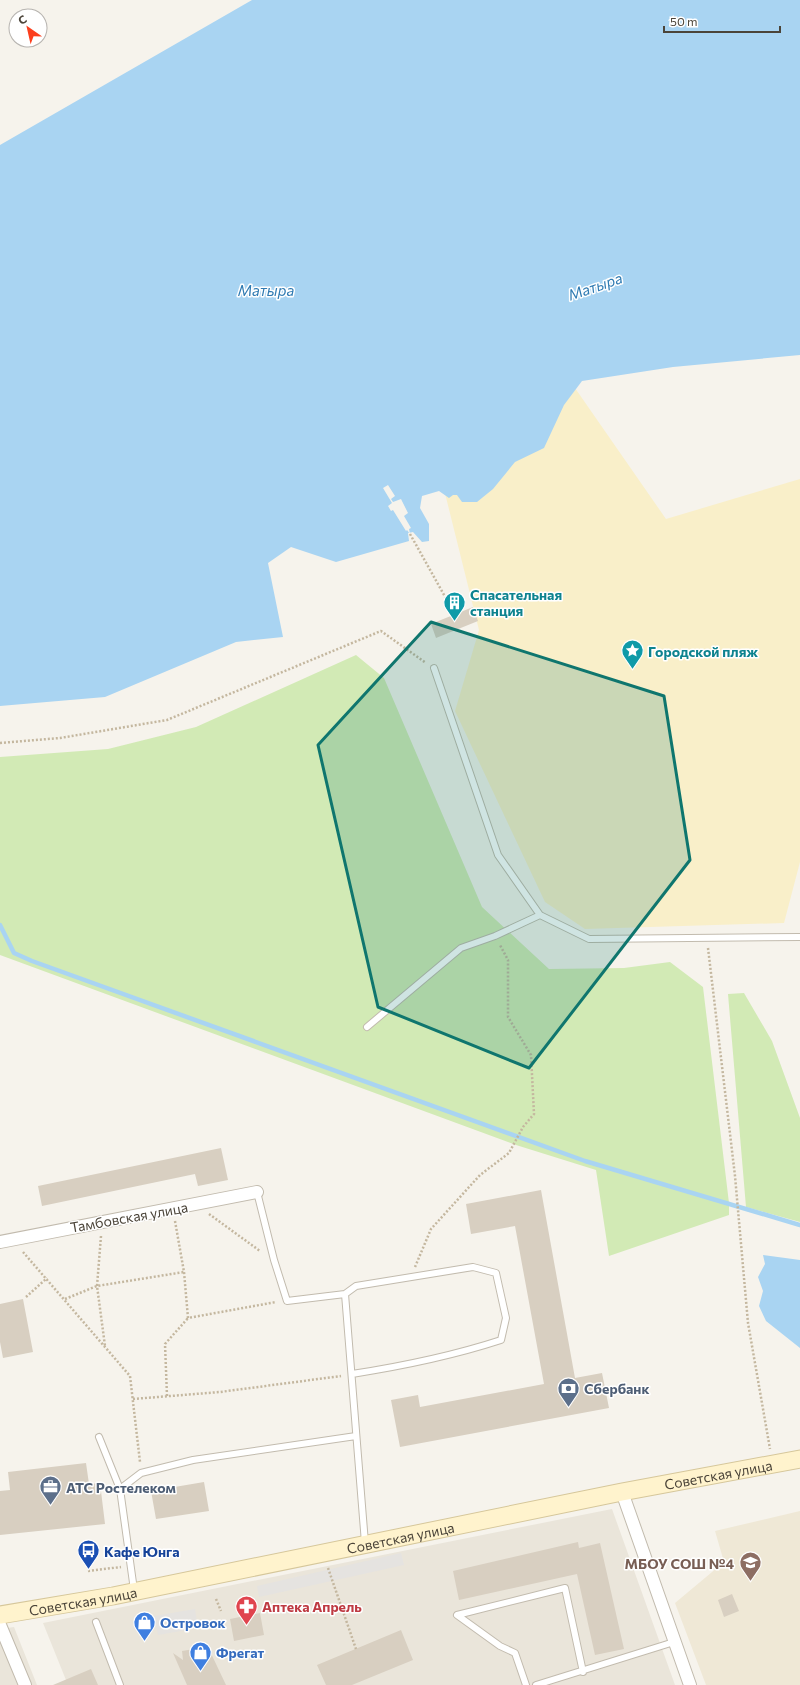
<svg xmlns="http://www.w3.org/2000/svg" width="800" height="1685" font-family="Commissioner,sans-serif">
<style>
.residential{fill:#eae5da}
.education{fill:#efe8d6}
.green{fill:#d2eab5}
.sand{fill:#f9efc9}
.parking{fill:#e5e3e0}
.water{fill:#a9d4f2}
.pier{fill:#f6f3ec}
.lines{fill:none;stroke-linecap:round;stroke-linejoin:round}
.stream{stroke:#a9d4f2;stroke-width:4.5}
.building{fill:#d8cfc1}
.service-casing{stroke:#c2bbae;stroke-width:8}
.minor-casing{stroke:#c2bbae;stroke-width:14}
.secondary-casing{stroke:#d6c79b;stroke-width:19}
.path{stroke:#c4b79f;stroke-width:2.5;stroke-dasharray:2 2;stroke-linecap:butt}
.service{stroke:#fff;stroke-width:6}
.minor{stroke:#fff;stroke-width:12}
.secondary{stroke:#fff3cd;stroke-width:17}
.marked{fill:#0f766e;fill-opacity:0.2;stroke:#0f766e;stroke-width:3;stroke-linejoin:round}
.labels{text-anchor:middle;dominant-baseline:central;stroke-width:3;stroke-linejoin:round;paint-order:stroke}
.culture-label{font-size:14px;font-weight:bold;fill:#0d838f;stroke:#fff;text-anchor:start}
.street-label{font-size:14px;fill:#4b4439;stroke:#fff}
.service-label{font-size:14px;font-weight:bold;fill:#4e5e75;stroke:#fff;text-anchor:start}
.transit-label{font-size:14px;font-weight:bold;fill:#164399;stroke:#fff;text-anchor:start}
.education-label{font-size:14px;font-weight:bold;fill:#785e54;stroke:#fff;text-anchor:end}
.health-label{font-size:14px;font-weight:bold;fill:#be3a42;stroke:#fff;text-anchor:start}
.shop-label{font-size:14px;font-weight:bold;fill:#366cbe;stroke:#fff;text-anchor:start}
.water-label{font-size:15px;font-style:italic;fill:#2e7ab2;stroke:#fff}
</style>
<rect width="100%" height="100%" fill="#f6f3ec"/>
<!-- residential -->
<path class="residential" d="M 612,1509 L 675,1685 L 68,1685 L 43,1623 Z
M 14,1627 L 37,1685 L 0,1685 L 0,1629 Z"/>
<!-- education -->
<path class="education" d="M 800,1511 L 800,1685 L 706,1685 L 675,1603 L 724,1562 L 715,1531 Z"/>
<!-- green -->
<path class="green" d="M 356,655 L 384,678 L 482,907 L 549,969 L 624,968 L 670,962 L 703,987 L 729,1203 L 729,1215 L 609,1256 L 596,1170 L 516,1145 L 0,955 L 0,757 L 108,749 L 196,727 Z
M 744,993 L 772,1041 L 800,1118 L 800,1222 L 746,1207 L 728,994 Z"/>
<!-- sand -->
<path class="sand" d="M 559,365 L 666,519 L 800,479 L 800,862 L 784,923 L 585,929 L 545,902 L 455,711 L 479,630 L 433,445 Z"/>
<!-- parking -->
<path class="parking" d="M 401,1553 L 404,1565 L 259,1597 L 257,1586 Z
M 195,1609 L 198,1628 L 158,1635 L 154,1616 Z"/>
<!-- water -->
<path class="water" d="M 252,0 L 800,0 L 800,355 L 673,367 L 582,381 L 564,405 L 544,448 L 515,462 L 493,489 L 477,502 L 462,502 L 457,495 L 453,495 L 449,498 L 439,491 L 422,496 L 420,508 L 429,524 L 429,541 L 422,542 L 413,532 L 408,533 L 409,541 L 336,562 L 291,547 L 268,563 L 283,637 L 236,642 L 105,697 L 0,706 L 0,145 Z
M 763,1255 L 800,1260 L 800,1348 L 766,1321 L 759,1306 L 763,1291 L 758,1277 L 765,1264 Z"/>
<!-- pier -->
<path class="pier" d="M 388,485 L 395,496 L 391,499 L 393,502 L 401,499 L 408,513 L 404,516 L 411,528 L 409,529 L 410,534 L 407,530 L 406,531 L 393,510 L 391,511 L 388,506 L 392,503 L 383,488 Z"/>
<g class="lines">
<!-- stream -->
<path class="stream" d="M 0,925 L 14,953 L 32,961 L 585,1161 L 800,1225"/>
</g>
<!-- building -->
<path class="building" d="M 473,607 L 478,621 L 436,638 L 431,624 Z
M 221,1148 L 228,1180 L 198,1186 L 195,1174 L 42,1206 L 38,1186 Z
M 541,1190 L 575,1378 L 602,1373 L 609,1408 L 400,1447 L 391,1400 L 418,1395 L 420,1407 L 544,1384 L 515,1226 L 471,1234 L 466,1204 Z
M 23,1299 L 33,1352 L 3,1358 L 0,1342 L 0,1304 Z
M 86,1463 L 89,1484 L 100,1483 L 105,1524 L 0,1535 L 0,1491 L 10,1490 L 8,1472 Z
M 204,1482 L 209,1511 L 156,1519 L 151,1491 Z
M 578,1542 L 579,1548 L 600,1543 L 624,1649 L 595,1655 L 577,1574 L 459,1600 L 453,1571 Z
M 732,1594 L 739,1611 L 724,1617 L 718,1600 Z
M 260,1613 L 264,1635 L 234,1641 L 230,1619 Z
M 401,1630 L 413,1660 L 352,1685 L 326,1685 L 317,1665 Z
M 197,1642 L 202,1648 L 207,1645 L 226,1685 L 187,1685 L 173,1653 L 183,1660 L 182,1651 L 194,1649 Z
M 91,1669 L 98,1685 L 53,1685 Z"/>
<g class="lines">
<defs>
<path id="service" d="M 434,668 L 498,855 L 540,915 L 589,939 L 800,937
M 367,1027 L 461,948 L 495,936 L 540,915
M 257,1192 L 274,1260 L 287,1301 L 345,1294 L 365,1543
M 345,1294 L 356,1286 L 473,1267 L 496,1273 L 506,1318 L 501,1340 C 452,1356 403,1366 352,1374
M 99,1437 L 120,1489 L 134,1590
M 120,1489 L 141,1473 L 193,1460 L 356,1436
M 96,1622 L 120,1685
M 526,1685 L 515,1653 L 500,1646 L 457,1615 L 565,1588 L 583,1672
M 536,1685 L 674,1642"/>
<path id="minor" d="M 0,1242 L 257,1192
M 622,1492 L 690,1685
M 0,1625 L 25,1685"/>
<g id="secondary">
<path id="s1" d="M 0,1615 L 113,1596 L 622,1492 L 800,1459"/>
</g>
</defs>
<!-- service casing -->
<use href="#service" class="service-casing"/>
<!-- minor casing -->
<use href="#minor" class="minor-casing"/>
<!-- secondary casing -->
<use href="#secondary" class="secondary-casing"/>
<!-- path -->
<path class="path" d="M 410,534 L 453,611
M 0,743 L 60,738 L 167,720 L 381,631 L 426,663
M 708,948 L 735,1176 L 748,1323 L 770,1449
M 209,1214 L 260,1251
M 175,1221 L 184,1272 L 188,1318 L 276,1302
M 101,1236 L 97,1286 L 105,1346
M 23,1252 L 130,1376 L 140,1462
M 415,1267 L 431,1229 L 480,1175 L 509,1153 L 523,1127 L 534,1114 L 531,1055 L 508,1017 L 508,960 L 500,945
M 26,1297 L 47,1278
M 65,1299 L 97,1286 L 184,1272
M 167,1396 L 165,1344 L 188,1318
M 133,1399 L 220,1392 L 341,1376
M 328,1568 L 356,1649
M 88,1571 L 121,1567
M 216,1599 L 221,1611"/>
<!-- service -->
<use href="#service" class="service"/>
<!-- minor -->
<use href="#minor" class="minor"/>
<!-- secondary -->
<use href="#secondary" class="secondary"/>
</g>
<!-- marked area -->
<path class="marked" d="M 431,622 L 664,696 L 690,860 L 529,1068 L 378,1007 L 318,745 Z"/>
<!-- icons -->
<defs>
<symbol id="building-pin" viewBox="-11 -11 22 30"><path d="M0 17L-7.5 6A9.5 9.5 0 1 1 7.5 6Z" fill="#0f9aa8" stroke="#fff"/><path d="M-4-6H4V6H1V3H-1V6H-4ZM-2.5-4.3h1.7v1.8h-1.7ZM.8-4.3h1.7v1.8H.8ZM-2.5-1h1.7V.8h-1.7ZM.8-1h1.7V.8H.8Z" fill="#fff"/></symbol>
<symbol id="sight-pin" viewBox="-11 -11 22 30"><path d="M0 17L-7.5 6A9.5 9.5 0 1 1 7.5 6Z" fill="#0f9aa8" stroke="#fff"/><path d="M0-6L1.8-2.2L6-1.7L2.9 1.2L3.7 5.4L0 3.3L-3.7 5.4L-2.9 1.2L-6-1.7L-1.8-2.2Z" fill="#fff"/></symbol>
<symbol id="bank-pin" viewBox="-11 -11 22 30"><path d="M0 17L-7.5 6A9.5 9.5 0 1 1 7.5 6Z" fill="#5c6f8a" stroke="#fff"/><path d="M-6-4H6V4H-6ZM0-2.3a2.3 2.3 0 1 0 0 4.6a2.3 2.3 0 1 0 0-4.6Z" fill="#fff"/></symbol>
<symbol id="office-pin" viewBox="-11 -11 22 30"><path d="M0 17L-7.5 6A9.5 9.5 0 1 1 7.5 6Z" fill="#5c6f8a" stroke="#fff"/><path d="M-6-3h4V-5.5h4V-3h4V5H-6ZM-1-4.5V-3h2v-1.5ZM-6 0V1H6V0Z" fill="#fff"/></symbol>
<symbol id="bus-pin" viewBox="-11 -11 22 30"><path d="M0 17L-7.5 6A9.5 9.5 0 1 1 7.5 6Z" fill="#1a4fb4" stroke="#fff"/><path d="M-5-6H5V4H4V6H2V4H-2V6H-4V4H-5ZM-3.5-4V0h7V-4ZM-3.5 1.2v1.5H-2V1.2ZM2 1.2v1.5H3.5V1.2Z" fill="#fff"/></symbol>
<symbol id="school-pin" viewBox="-11 -11 22 30"><path d="M0 17L-7.5 6A9.5 9.5 0 1 1 7.5 6Z" fill="#8d6e63" stroke="#fff"/><path d="M0-5L7-2L0 1L-7-2ZM-4 1L0 2.5L4 1V4Q0 6-4 4Z" fill="#fff"/></symbol>
<symbol id="pharmacy-pin" viewBox="-11 -11 22 30"><path d="M0 17L-7.5 6A9.5 9.5 0 1 1 7.5 6Z" fill="#e0444e" stroke="#fff"/><path d="M-2-6h4v4h4v4h-4v4h-4v-4h-4v-4h4Z" fill="#fff"/></symbol>
<symbol id="shop-pin" viewBox="-11 -11 22 30"><path d="M0 17L-7.5 6A9.5 9.5 0 1 1 7.5 6Z" fill="#3f7fe0" stroke="#fff"/><path d="M-5-2.5h2.3a2.7 3.5 0 0 1 5.4 0H5L5.5 6h-11ZM-1.5-2.5h3a1.5 2.3 0 0 0-3 0Z" fill="#fff"/></symbol>
</defs>
<g fill-rule="evenodd">
<use href="#building-pin" x="442" y="590" width="25" height="34"/>
<use href="#sight-pin" x="620" y="638" width="25" height="34"/>
<use href="#bank-pin" x="556" y="1376" width="25" height="34"/>
<use href="#office-pin" x="38" y="1474" width="25" height="34"/>
<use href="#bus-pin" x="76" y="1538" width="25" height="34"/>
<use href="#school-pin" x="738" y="1550" width="25" height="34"/>
<use href="#pharmacy-pin" x="234" y="1594" width="25" height="34"/>
<use href="#shop-pin" x="132" y="1610" width="25" height="34"/>
<use href="#shop-pin" x="188" y="1640" width="25" height="34"/>
</g>
<g class="labels">
<!-- culture labels -->
<g class="culture-label">
<text x="470" y="594">Спасательная<tspan x="470" dy="16">станция</tspan></text>
<text x="648" y="651">Городской пляж</text>
</g>
<!-- street labels -->
<g class="street-label">
<text transform="translate(129 1217) rotate(-10)">Тамбовская улица</text>
<text stroke="none"><textPath href="#s1" startOffset="732">Советская улица</textPath></text>
<text stroke="none"><textPath href="#s1" startOffset="408">Советская улица</textPath></text>
<text stroke="none"><textPath href="#s1" startOffset="84">Советская улица</textPath></text>
</g>
<!-- service labels -->
<g class="service-label">
<text x="584" y="1388">Сбербанк</text>
<text x="66" y="1487">АТС Ростелеком</text>
</g>
<!-- transit labels -->
<g class="transit-label">
<text x="104" y="1551">Кафе Юнга</text>
</g>
<!-- education labels -->
<g class="education-label">
<text x="734" y="1563">МБОУ СОШ №4</text>
</g>
<!-- health labels -->
<g class="health-label">
<text x="262" y="1606">Аптека Апрель</text>
</g>
<!-- shop labels -->
<g class="shop-label">
<text x="160" y="1622">Островок</text>
<text x="216" y="1652">Фрегат</text>
</g>
<!-- water labels -->
<g class="water-label">
<text transform="translate(595 286) rotate(-19)">Матыра</text>
<text x="266" y="290">Матыра</text>
</g>
</g>
<!-- north arrow -->
<g transform="translate(28 28) rotate(326)"><circle r="19" fill="#ffffff" stroke="#b7b4b0"/>
<path d="M0-3L7 15L0 10L-7 15Z" fill="#fc3f1d"/>
<text y="-6" font-size="11" font-weight="bold" text-anchor="middle" fill="#4b4439">С</text>
</g>
<!-- scale -->
<path d="M664 26v6h116v-6" fill="none" stroke="#4b4439" stroke-width="2"/>
<text x="670" y="26" font-size="12" fill="#4b4439" stroke="#ffffff" stroke-width="3" paint-order="stroke">50 m</text>
</svg>
